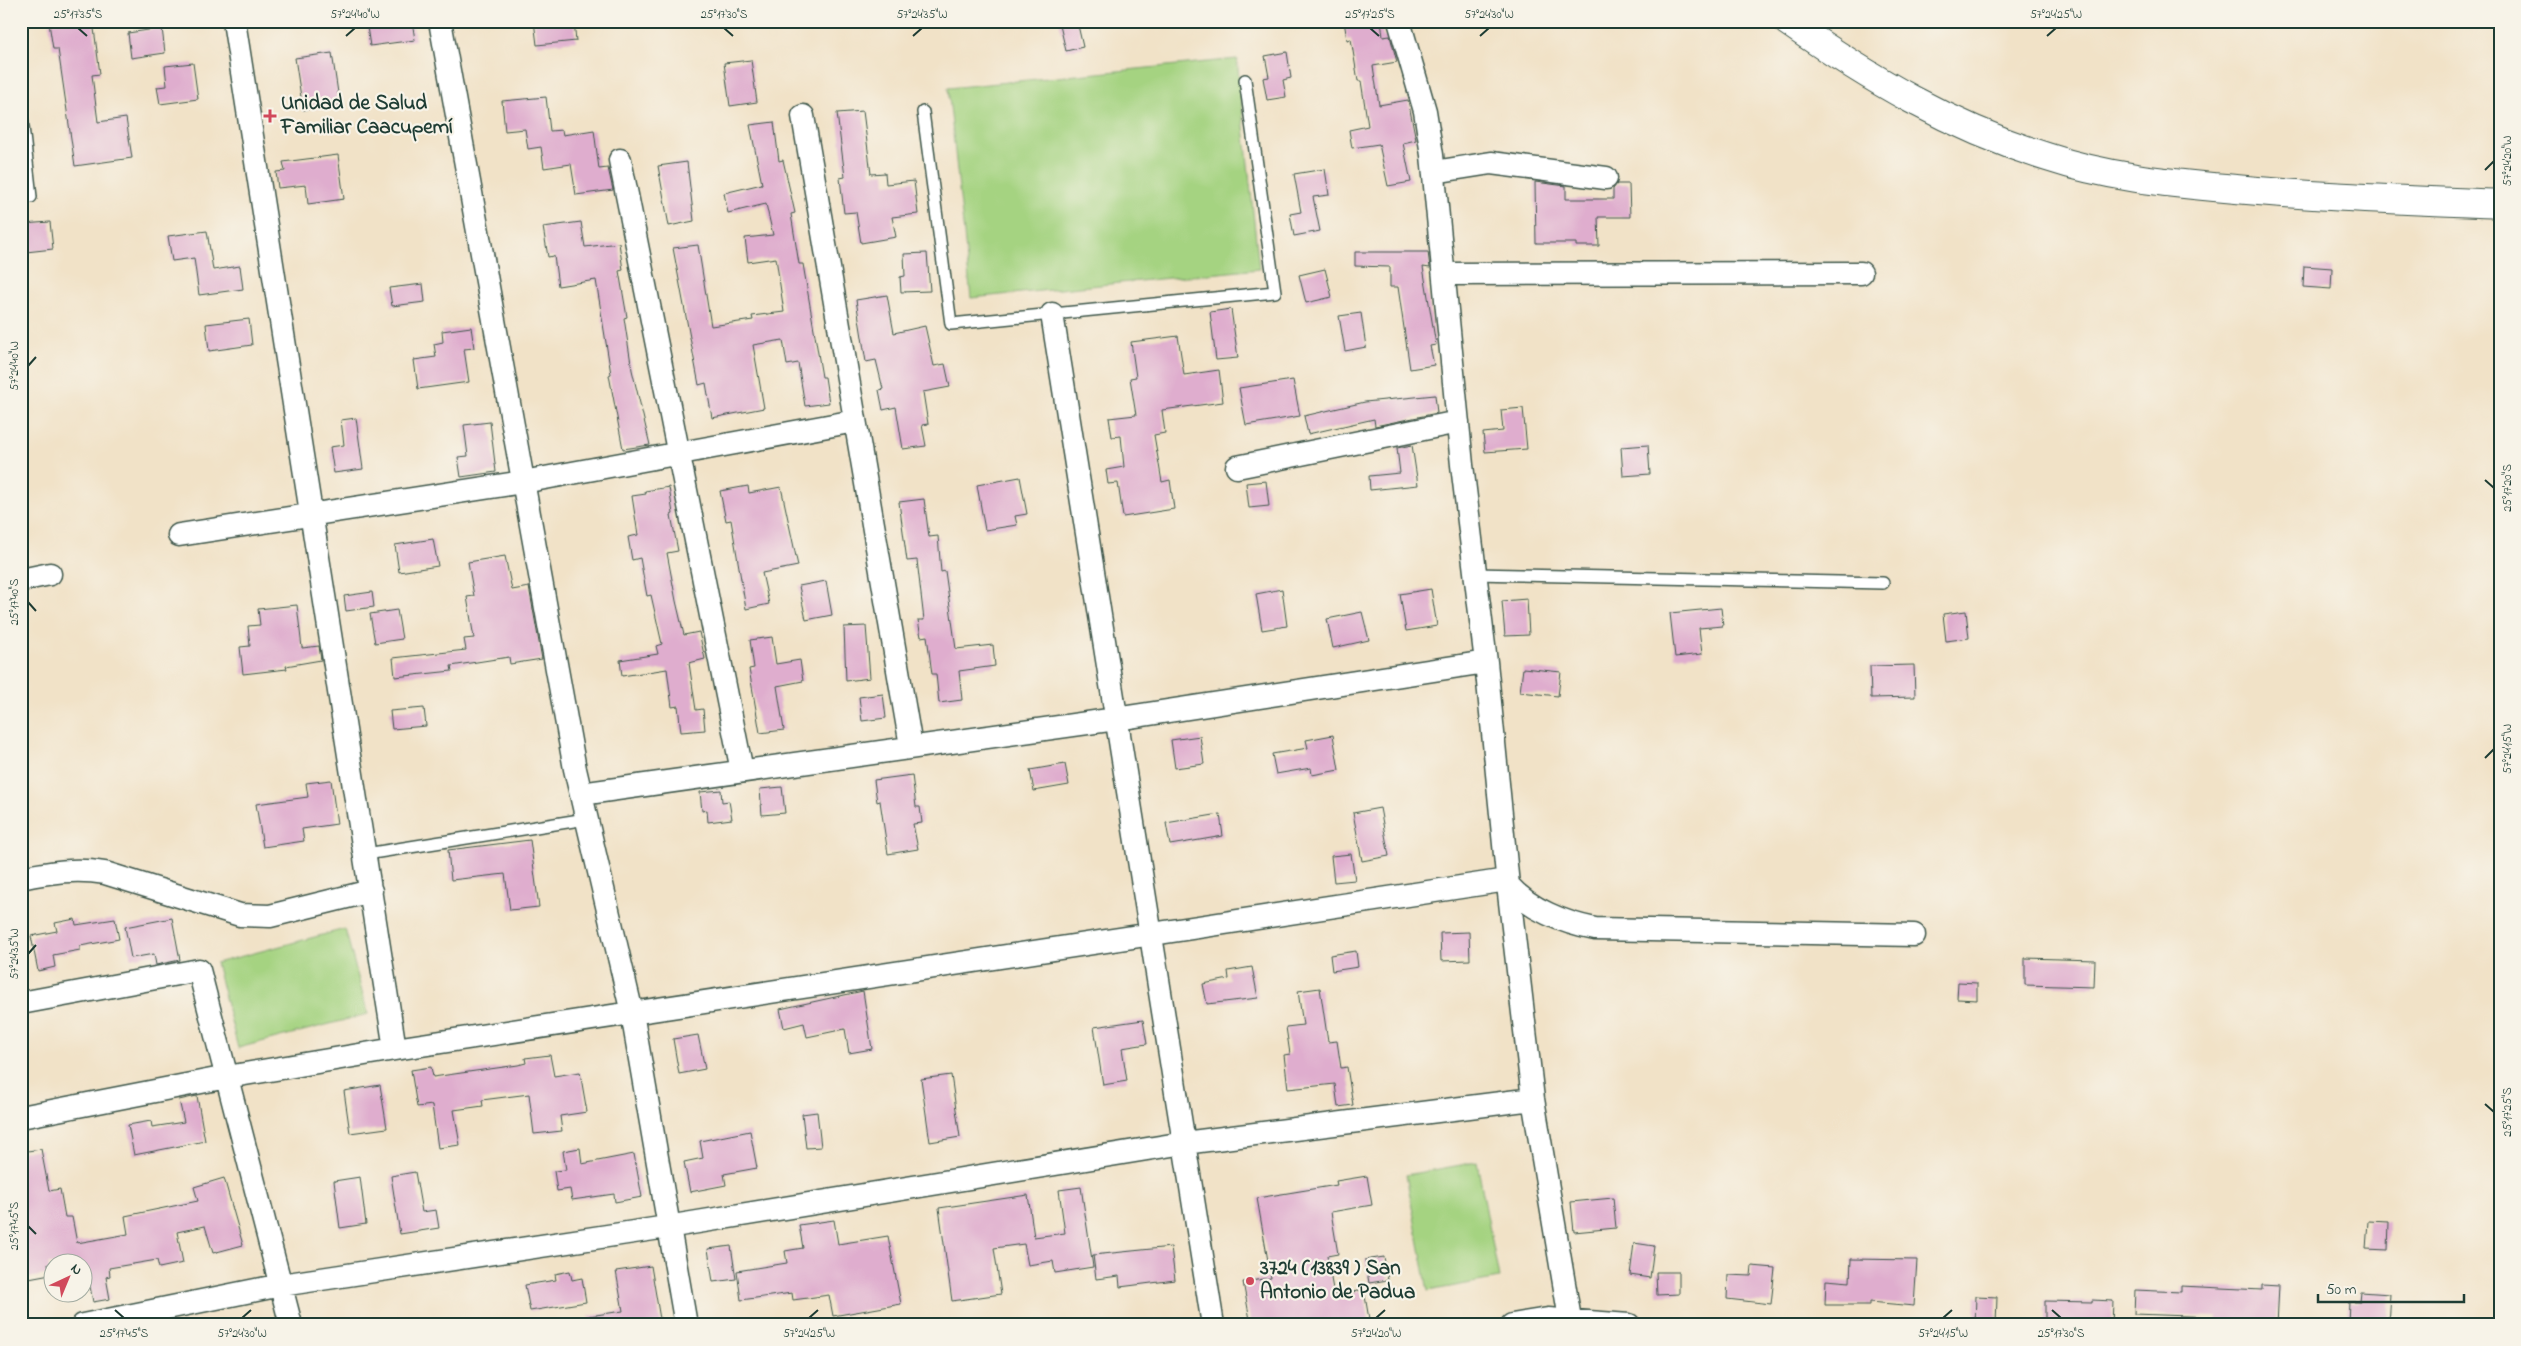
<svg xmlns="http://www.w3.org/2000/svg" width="2521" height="1346" font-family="'Indie Flower',sans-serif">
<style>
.green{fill:#a5d381;stroke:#62885a}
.building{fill:#dfadce}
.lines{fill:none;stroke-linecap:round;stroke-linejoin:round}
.service-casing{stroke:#3e564a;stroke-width:14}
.minor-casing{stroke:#3e564a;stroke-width:25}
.tertiary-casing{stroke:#3e564a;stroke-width:30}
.service{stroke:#fff;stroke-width:11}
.minor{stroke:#fff;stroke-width:22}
.tertiary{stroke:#fff;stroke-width:28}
.ticks{fill:none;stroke:#1f3d34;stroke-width:2}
.poi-dot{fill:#d1495b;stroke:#f7f3e8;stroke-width:2}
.labels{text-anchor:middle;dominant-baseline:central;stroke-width:4.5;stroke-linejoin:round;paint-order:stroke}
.poi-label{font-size:21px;font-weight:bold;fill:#1f3d34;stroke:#f7f3e8;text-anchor:start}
.neatline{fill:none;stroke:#1f3d34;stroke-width:2}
.ticks-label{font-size:12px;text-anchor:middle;fill:#1f3d34}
</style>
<rect width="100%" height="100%" fill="#f7f3e8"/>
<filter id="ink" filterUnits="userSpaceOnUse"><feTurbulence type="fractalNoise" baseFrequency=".02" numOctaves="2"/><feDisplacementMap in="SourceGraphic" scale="10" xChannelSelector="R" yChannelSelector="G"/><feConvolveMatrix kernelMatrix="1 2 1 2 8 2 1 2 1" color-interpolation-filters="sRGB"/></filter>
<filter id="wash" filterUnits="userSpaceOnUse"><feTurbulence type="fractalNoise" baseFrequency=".0096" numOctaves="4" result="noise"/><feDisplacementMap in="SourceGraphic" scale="20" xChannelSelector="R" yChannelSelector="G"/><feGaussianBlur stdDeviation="1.12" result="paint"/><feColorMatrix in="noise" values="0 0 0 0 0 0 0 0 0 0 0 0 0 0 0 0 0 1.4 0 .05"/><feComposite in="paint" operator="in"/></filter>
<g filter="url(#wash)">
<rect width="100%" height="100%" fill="#f1e2c7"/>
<!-- green -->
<path class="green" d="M 1237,59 L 1259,269 L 971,298 L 948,88 Z
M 345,929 L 368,1014 L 238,1048 L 216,963 Z
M 1477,1162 L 1499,1278 L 1428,1291 L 1406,1175 Z"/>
<g id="blocks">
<!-- building -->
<path class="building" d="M 66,21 L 93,21 L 100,74 L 92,75 L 98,122 L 126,118 L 132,158 L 75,166 L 58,49 L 53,49 L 49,23 Z
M 378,21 L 412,21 L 415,40 L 370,46 L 367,27 L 378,25 Z
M 534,21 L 574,21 L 576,41 L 537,45 Z
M 1059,21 L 1077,21 L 1083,47 L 1066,51 Z
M 1344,21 L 1381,21 L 1383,37 L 1390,36 L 1397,62 L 1373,66 L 1379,105 L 1408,100 L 1416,140 L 1403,143 L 1411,182 L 1388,186 L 1379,144 L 1352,148 L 1349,130 L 1368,126 L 1361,81 L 1358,81 L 1351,39 L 1347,40 Z
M 162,28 L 165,53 L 131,58 L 128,33 Z
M 1287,52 L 1291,78 L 1283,80 L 1286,97 L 1267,100 L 1263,78 L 1269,77 L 1265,56 Z
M 332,53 L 340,106 L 303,110 L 295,58 Z
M 751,60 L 757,102 L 730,106 L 724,63 Z
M 193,63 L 198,99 L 160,104 L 157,87 L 167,86 L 165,66 Z
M 546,97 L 550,131 L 562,130 L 563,135 L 594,130 L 599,169 L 608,168 L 613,190 L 576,195 L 571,164 L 544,168 L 541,147 L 528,149 L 525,129 L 505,131 L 502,101 Z
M 863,111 L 871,174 L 885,173 L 886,184 L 914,181 L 918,214 L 892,217 L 896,237 L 861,243 L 856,212 L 844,213 L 840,178 L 845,177 L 837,113 Z
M 774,122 L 779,161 L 783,160 L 795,213 L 791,214 L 799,264 L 803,264 L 822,377 L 825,377 L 829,403 L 805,406 L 798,363 L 787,365 L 783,340 L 753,345 L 764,408 L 712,418 L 706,383 L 699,385 L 673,248 L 698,245 L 711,326 L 753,320 L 752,316 L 784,312 L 776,258 L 748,262 L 745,238 L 773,235 L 766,204 L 728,213 L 724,193 L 762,184 L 750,125 Z
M 338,155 L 344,199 L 308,204 L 306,185 L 278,188 L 276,172 L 285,171 L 283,162 Z
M 687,162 L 694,221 L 669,226 L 658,166 Z
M 1325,169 L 1329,195 L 1313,197 L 1320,231 L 1294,236 L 1290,214 L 1301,212 L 1294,174 Z
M 1535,182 L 1566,186 L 1566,199 L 1613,199 L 1613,189 L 1617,184 L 1629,184 L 1630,217 L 1598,217 L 1599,246 L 1576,246 L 1576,243 L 1536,243 Z
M 50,222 L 53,249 L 26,252 L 23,224 Z
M 581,222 L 585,247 L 619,243 L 623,270 L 619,271 L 627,317 L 624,318 L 632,370 L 650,445 L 623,449 L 609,375 L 611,374 L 596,280 L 558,286 L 554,256 L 548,257 L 543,227 Z
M 207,231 L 213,270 L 240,266 L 243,289 L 199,295 L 194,258 L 172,261 L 168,236 Z
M 1355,252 L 1428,252 L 1430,268 L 1423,267 L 1436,345 L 1430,346 L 1434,365 L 1410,369 L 1398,287 L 1390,287 L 1390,267 L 1355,266 Z
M 927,253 L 930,291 L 901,292 L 900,277 L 905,276 L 904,254 Z
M 2304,266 L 2332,268 L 2331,289 L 2303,287 Z
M 1325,269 L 1332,297 L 1306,303 L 1299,275 Z
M 423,284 L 425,302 L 392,306 L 389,288 Z
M 887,295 L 894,333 L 925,326 L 934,366 L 945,364 L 950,387 L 923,392 L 928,424 L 922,425 L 926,446 L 903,449 L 896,407 L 883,410 L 879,390 L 883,389 L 876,360 L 866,362 L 856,300 Z
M 1231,309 L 1238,358 L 1216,360 L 1210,312 Z
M 1361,313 L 1366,347 L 1345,351 L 1339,316 Z
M 249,319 L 252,345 L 209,351 L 206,324 Z
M 471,327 L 474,348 L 464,349 L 469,382 L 418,389 L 414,360 L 436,357 L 434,344 L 443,342 L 442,331 Z
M 1178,336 L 1184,375 L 1219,370 L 1223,402 L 1162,410 L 1165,433 L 1154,435 L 1162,482 L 1170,480 L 1174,509 L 1123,517 L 1118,483 L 1108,484 L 1106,470 L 1124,467 L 1121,436 L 1112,437 L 1109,418 L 1136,415 L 1130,378 L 1136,377 L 1131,342 Z
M 1293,380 L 1300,416 L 1246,425 L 1239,388 Z
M 1435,395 L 1437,413 L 1375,426 L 1374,419 L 1308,434 L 1304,416 L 1365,402 Z
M 1523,408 L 1527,449 L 1485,452 L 1483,433 L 1503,431 L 1501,410 Z
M 356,418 L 363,469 L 334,473 L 330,447 L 344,445 L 341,420 Z
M 490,422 L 496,472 L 461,477 L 458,457 L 468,456 L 464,425 Z
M 1412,445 L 1418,485 L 1370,490 L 1369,476 L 1400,473 L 1397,448 Z
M 1648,445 L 1650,474 L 1623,476 L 1621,447 Z
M 1020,477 L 1027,514 L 1015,516 L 1017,525 L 985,530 L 977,485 Z
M 1266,481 L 1269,506 L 1249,508 L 1246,483 Z
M 748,486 L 749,493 L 781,487 L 798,566 L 762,573 L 769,604 L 746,609 L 731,520 L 726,521 L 720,491 Z
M 669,487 L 673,514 L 671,515 L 678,551 L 667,553 L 676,601 L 684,635 L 699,632 L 705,659 L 689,663 L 696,710 L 703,709 L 705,730 L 681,732 L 678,706 L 672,707 L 667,669 L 622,676 L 620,660 L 658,654 L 656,646 L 662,644 L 651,595 L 647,596 L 640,558 L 632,560 L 628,537 L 638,535 L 632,496 L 646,494 L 645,491 Z
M 924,499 L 929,537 L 938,536 L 941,572 L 945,571 L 956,649 L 993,645 L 995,666 L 959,671 L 962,700 L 939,703 L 936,674 L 932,674 L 927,636 L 921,637 L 918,620 L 924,620 L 917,560 L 907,561 L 899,502 Z
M 433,539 L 438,566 L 399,572 L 395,545 Z
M 505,556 L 512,590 L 529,587 L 542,659 L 510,664 L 509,657 L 451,666 L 452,671 L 395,677 L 393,658 L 466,650 L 464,639 L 474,638 L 467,597 L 474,596 L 468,562 Z
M 826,581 L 832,615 L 806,620 L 799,586 Z
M 1282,589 L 1287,626 L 1262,630 L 1256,594 Z
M 1431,589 L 1437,626 L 1406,631 L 1400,594 Z
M 372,592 L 374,607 L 346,611 L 344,596 Z
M 1527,599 L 1529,635 L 1505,636 L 1502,601 Z
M 297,605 L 302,648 L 319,646 L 321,660 L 286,666 L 287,669 L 243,674 L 240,647 L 250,646 L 248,626 L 260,625 L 258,609 Z
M 1721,608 L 1723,626 L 1699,628 L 1702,654 L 1675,657 L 1670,613 Z
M 397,610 L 402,639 L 375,643 L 370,614 Z
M 1966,611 L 1969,638 L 1946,641 L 1943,614 Z
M 1362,612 L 1369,640 L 1333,648 L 1327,619 Z
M 866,626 L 870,678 L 846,681 L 844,627 Z
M 772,637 L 776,664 L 800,660 L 803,681 L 777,686 L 784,730 L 760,733 L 749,669 L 754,668 L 750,640 Z
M 1914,665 L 1915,697 L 1871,698 L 1870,666 Z
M 1523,668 L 1561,672 L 1558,696 L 1520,692 Z
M 883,694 L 886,718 L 862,721 L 859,697 Z
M 424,708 L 426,726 L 392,729 L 390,711 Z
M 1333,735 L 1339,770 L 1312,775 L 1311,768 L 1276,774 L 1272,754 L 1308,748 L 1306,740 Z
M 1200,736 L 1204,764 L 1175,768 L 1171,740 Z
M 1065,764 L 1069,785 L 1034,791 L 1030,770 Z
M 912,775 L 916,807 L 920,807 L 922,823 L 913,824 L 918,849 L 888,854 L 880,801 L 877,802 L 874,780 Z
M 331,780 L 337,824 L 302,829 L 304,841 L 263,847 L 256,804 L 308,797 L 306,783 Z
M 782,787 L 785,813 L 762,815 L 760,789 Z
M 721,790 L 722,802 L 729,801 L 732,819 L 708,822 L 707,810 L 702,811 L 700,792 Z
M 1380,808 L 1389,856 L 1362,861 L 1353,813 Z
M 1220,814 L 1223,836 L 1170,845 L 1166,823 Z
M 530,840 L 539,907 L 510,910 L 505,874 L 451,880 L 448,850 Z
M 1351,854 L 1355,880 L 1334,882 L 1331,856 Z
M 172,918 L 180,960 L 156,965 L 154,954 L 131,958 L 125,927 Z
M 75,919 L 76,925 L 115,919 L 119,939 L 80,946 L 80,950 L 53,955 L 55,967 L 38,971 L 31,936 L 57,931 L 55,923 Z
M 1469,932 L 1470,960 L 1441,961 L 1440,933 Z
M 1356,951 L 1358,967 L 1332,971 L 1330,955 Z
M 2025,958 L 2095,960 L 2094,987 L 2025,985 Z
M 1252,967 L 1258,998 L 1207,1004 L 1203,984 L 1229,979 L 1228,971 Z
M 1958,982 L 1977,983 L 1977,1000 L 1957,999 Z
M 1320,988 L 1328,1042 L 1337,1041 L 1341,1068 L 1347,1067 L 1353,1105 L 1338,1107 L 1335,1084 L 1288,1089 L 1284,1055 L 1290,1054 L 1286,1027 L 1303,1025 L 1298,991 Z
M 863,991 L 872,1049 L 849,1053 L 845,1029 L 807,1037 L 804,1023 L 784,1028 L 780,1009 Z
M 1143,1020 L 1147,1044 L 1122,1048 L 1127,1081 L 1103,1085 L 1094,1027 Z
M 698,1035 L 705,1069 L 679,1074 L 673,1039 Z
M 550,1055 L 554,1076 L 580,1072 L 587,1112 L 560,1116 L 562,1131 L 534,1134 L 529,1094 L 482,1100 L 483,1106 L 454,1110 L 460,1145 L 438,1148 L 432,1105 L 417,1107 L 411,1070 L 431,1067 L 433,1077 L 518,1065 L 526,1063 L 525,1058 Z
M 951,1075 L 960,1137 L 930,1142 L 921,1079 Z
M 380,1085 L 387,1128 L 350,1133 L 344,1091 Z
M 197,1096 L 205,1141 L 134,1155 L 128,1125 L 151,1121 L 152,1127 L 184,1122 L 179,1100 Z
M 817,1112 L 821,1147 L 806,1148 L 802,1114 Z
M 750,1131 L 757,1168 L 724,1174 L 726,1185 L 690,1192 L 684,1162 L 703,1158 L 700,1141 Z
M 580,1148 L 582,1164 L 634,1154 L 642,1197 L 615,1202 L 614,1194 L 572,1200 L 570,1189 L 557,1191 L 554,1171 L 566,1170 L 563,1151 Z
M 41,1149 L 49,1191 L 60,1189 L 65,1217 L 72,1217 L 77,1243 L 128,1234 L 125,1216 L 198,1201 L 194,1187 L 224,1178 L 243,1245 L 213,1253 L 205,1226 L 177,1232 L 183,1263 L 159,1268 L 157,1260 L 109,1268 L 110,1276 L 106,1277 L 110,1299 L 93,1302 L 89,1281 L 82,1283 L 82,1264 L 48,1264 L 50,1274 L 29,1278 L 21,1235 L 21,1152 Z
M 415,1172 L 422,1212 L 436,1210 L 439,1228 L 400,1234 L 391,1176 Z
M 1367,1176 L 1372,1205 L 1331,1212 L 1338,1254 L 1327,1256 L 1334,1295 L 1364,1290 L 1370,1325 L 1251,1325 L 1243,1282 L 1271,1278 L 1257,1198 L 1337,1185 L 1336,1181 Z
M 360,1177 L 366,1224 L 340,1228 L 334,1181 Z
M 1081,1187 L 1093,1267 L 1055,1273 L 1053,1261 L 1028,1265 L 1024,1244 L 994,1248 L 1001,1294 L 952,1301 L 939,1208 L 1028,1195 L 1034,1237 L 1065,1233 L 1059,1190 Z
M 1613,1198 L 1616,1228 L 1574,1232 L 1571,1202 Z
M 834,1220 L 838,1244 L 888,1236 L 901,1304 L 833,1316 L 829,1295 L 793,1300 L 792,1293 L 741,1300 L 737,1271 L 787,1263 L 785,1251 L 803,1248 L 799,1225 Z
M 2368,1221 L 2389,1222 L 2388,1250 L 2366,1249 Z
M 1634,1243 L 1654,1246 L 1650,1278 L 1630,1275 Z
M 731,1246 L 736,1279 L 713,1282 L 708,1249 Z
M 1171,1247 L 1175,1280 L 1120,1287 L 1119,1276 L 1096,1279 L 1093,1255 Z
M 1384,1257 L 1388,1280 L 1369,1283 L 1365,1260 Z
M 1851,1259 L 1917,1260 L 1914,1306 L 1870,1302 L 1870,1305 L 1825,1305 L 1826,1280 L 1850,1282 Z
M 651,1266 L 661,1325 L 590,1325 L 589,1316 L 623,1311 L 616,1271 Z
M 1752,1266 L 1775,1268 L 1771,1304 L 1727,1299 L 1728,1275 L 1751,1276 Z
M 570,1271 L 572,1280 L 582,1278 L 586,1302 L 530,1311 L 525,1285 L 556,1280 L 555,1274 Z
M 1656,1272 L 1679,1272 L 1679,1294 L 1657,1295 Z
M 2262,1285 L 2279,1286 L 2277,1325 L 2216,1325 L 2217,1317 L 2134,1314 L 2135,1290 L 2181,1292 L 2181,1286 L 2262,1290 Z
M 2361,1292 L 2390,1294 L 2388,1325 L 2348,1325 L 2349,1302 L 2360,1302 Z
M 1976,1296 L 1997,1297 L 1996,1325 L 1975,1324 Z
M 2092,1300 L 2113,1301 L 2112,1325 L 2045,1325 L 2045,1301 L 2092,1302 Z"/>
</g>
</g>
<g filter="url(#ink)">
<use href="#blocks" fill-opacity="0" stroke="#3e564a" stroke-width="1"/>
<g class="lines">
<defs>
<path id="service" d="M 21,109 L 31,197 L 21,199
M 923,112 L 951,324 L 1275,292 L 1245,80
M 1475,574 L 1883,583
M 366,854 L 586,819"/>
<path id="minor" d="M 234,21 L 395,1049
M 440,21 L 575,769 L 632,1013 L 686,1325
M 1399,21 L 1425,111 L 1432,155 L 1462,465 L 1486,662 L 1508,885 L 1533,1099 L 1571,1325
M 803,116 L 911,746
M 620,160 L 742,771
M 1434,172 L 1491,163 L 1606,178
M 1444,274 L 1861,273
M 1052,314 L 1213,1325
M 1237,467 L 1458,422
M 179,535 L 523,482 L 855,421
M 21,580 L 50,574
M 581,794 L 1116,719 L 1486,662
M 21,878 C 50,872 76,868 105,873 L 240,915 L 270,916 L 371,891
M 1508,885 C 1529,909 1564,923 1595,929 L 1914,935
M 21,1003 L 199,970 L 291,1325
M 21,1117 L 227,1077 L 395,1049 L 1507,880
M 83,1325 L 281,1285 L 667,1227 L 1184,1143 L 1533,1099
M 1512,1325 L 1548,1319 L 1629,1325"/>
<path id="tertiary" d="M 1787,21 C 1870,79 1951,127 2047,157 C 2104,176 2165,183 2225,188 C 2316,197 2408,200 2500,204"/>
</defs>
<!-- service casing -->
<use href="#service" class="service-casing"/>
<!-- minor casing -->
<use href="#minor" class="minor-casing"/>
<!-- tertiary casing -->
<use href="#tertiary" class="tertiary-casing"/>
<!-- service -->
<use href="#service" class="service"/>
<!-- minor -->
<use href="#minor" class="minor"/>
<!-- tertiary -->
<use href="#tertiary" class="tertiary"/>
</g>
</g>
<!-- ticks -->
<path class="ticks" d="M 78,28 L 87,36M 724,28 L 733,36M 1370,28 L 1379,36M 346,36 L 355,28M 913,36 L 922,28M 1480,36 L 1489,28M 2047,36 L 2056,28M 2485,170 L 2494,161M 28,366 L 36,357M 2485,480 L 2494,488M 28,602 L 36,611M 2485,758 L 2494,749M 28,954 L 36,945M 2485,1104 L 2494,1112M 28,1226 L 36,1234M 115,1310 L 124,1318M 2052,1310 L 2061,1318M 242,1318 L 251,1310M 809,1318 L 818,1310M 1376,1318 L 1385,1310M 1943,1318 L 1952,1310"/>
<!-- markers -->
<g class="poi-dot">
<path d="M267.5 108.5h5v5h5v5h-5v5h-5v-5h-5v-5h5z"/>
<circle cx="1250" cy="1281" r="5"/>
</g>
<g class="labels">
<!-- poi labels -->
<g class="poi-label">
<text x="281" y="104">Unidad de Salud<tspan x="281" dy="24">Familiar Caacupemí</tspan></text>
<text x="1260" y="1269">3724 (13839 ) San<tspan x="1260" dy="24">Antonio de Padua</tspan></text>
</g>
</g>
<!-- margin -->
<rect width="2521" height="1346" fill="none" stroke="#f7f3e8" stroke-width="55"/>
<!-- north arrow -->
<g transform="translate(68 1278) rotate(44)"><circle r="24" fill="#f7f3e8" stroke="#a1aaa0"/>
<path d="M0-4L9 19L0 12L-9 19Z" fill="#d1495b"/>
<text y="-8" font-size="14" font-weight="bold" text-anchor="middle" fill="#1f3d34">N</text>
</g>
<!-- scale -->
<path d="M2318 1294v8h146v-8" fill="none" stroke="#1f3d34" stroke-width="2.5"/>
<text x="2326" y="1294" font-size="15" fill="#1f3d34" stroke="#f7f3e8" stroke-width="4" paint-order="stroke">50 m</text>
<rect x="28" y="28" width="2466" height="1290" class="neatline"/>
<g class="ticks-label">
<text x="78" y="18">25°17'35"S</text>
<text x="355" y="18">57°24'40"W</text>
<text x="724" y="18">25°17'30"S</text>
<text x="922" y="18">57°24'35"W</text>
<text x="1370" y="18">25°17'25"S</text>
<text x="1489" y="18">57°24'30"W</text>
<text x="2056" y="18">57°24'25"W</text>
<text transform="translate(2507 161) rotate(-90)" y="4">57°24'20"W</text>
<text transform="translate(14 366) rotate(-90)" y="4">57°24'40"W</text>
<text transform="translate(2507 488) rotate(-90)" y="4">25°17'20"S</text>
<text transform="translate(14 602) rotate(-90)" y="4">25°17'40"S</text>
<text transform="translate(2507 749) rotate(-90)" y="4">57°24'15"W</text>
<text transform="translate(14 954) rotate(-90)" y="4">57°24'35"W</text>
<text transform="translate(2507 1112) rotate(-90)" y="4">25°17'25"S</text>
<text transform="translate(14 1226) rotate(-90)" y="4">25°17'45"S</text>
<text x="124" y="1337">25°17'45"S</text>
<text x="242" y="1337">57°24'30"W</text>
<text x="809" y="1337">57°24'25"W</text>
<text x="1376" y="1337">57°24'20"W</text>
<text x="1943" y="1337">57°24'15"W</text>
<text x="2061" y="1337">25°17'30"S</text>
</g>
</svg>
